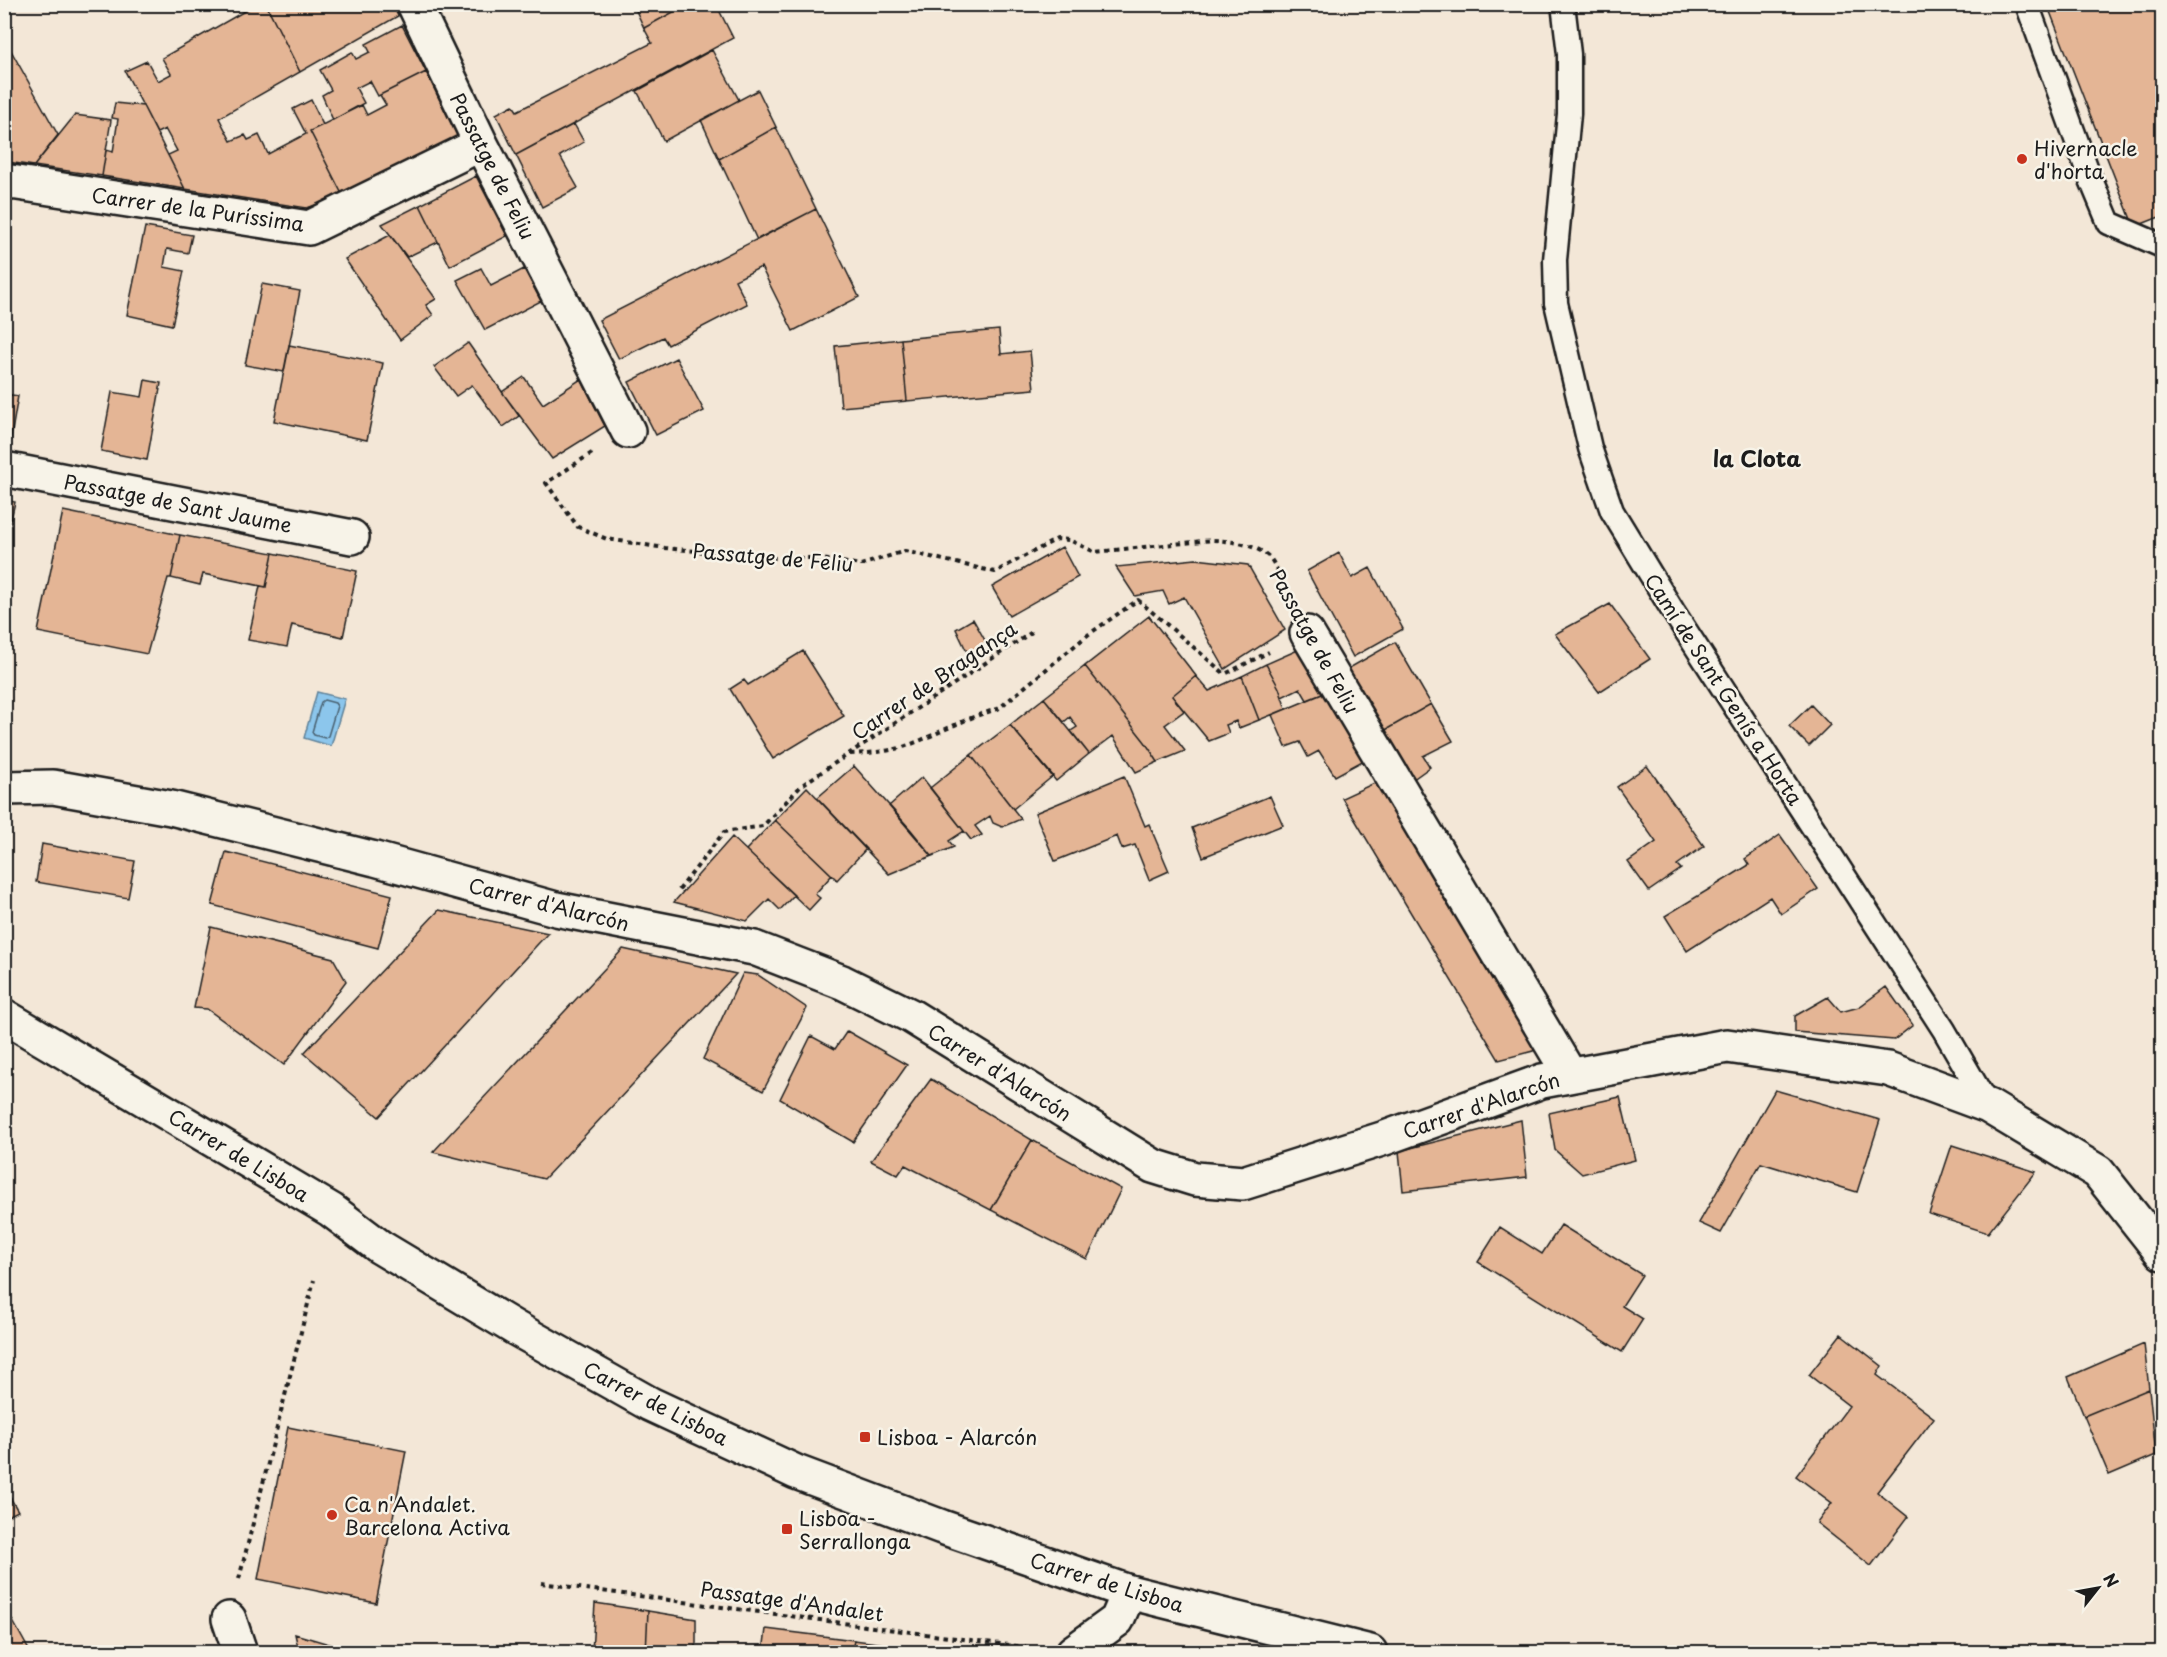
<svg xmlns="http://www.w3.org/2000/svg" width="2167" height="1657" font-family="'Playpen Sans',sans-serif">
<style>
.water{fill:#8cc6ec;stroke:#5f8299;stroke-width:1.5}
.lines{fill:none;stroke-linecap:round;stroke-linejoin:round}
.shore{stroke:#49606f;stroke-width:1.5}
.building{fill:#e4b595;stroke:#1c1c1c;stroke-width:1.5}
.service-casing{stroke:#1c1c1c;stroke-width:27}
.pedestrian-casing{stroke:#1c1c1c;stroke-width:38}
.minor-casing{stroke:#1c1c1c;stroke-width:38}
.tertiary-casing{stroke:#1c1c1c;stroke-width:38}
.path{stroke:#1c1c1c;stroke-width:4;stroke-dasharray:4.5 4.5;stroke-linecap:butt}
.service{stroke:#f7f3e8;stroke-width:22}
.pedestrian{stroke:#f7f3e8;stroke-width:33}
.minor{stroke:#f7f3e8;stroke-width:33}
.tertiary{stroke:#f7f3e8;stroke-width:33}
.poi-dot{fill:#c8321e;stroke:#f7f3e8;stroke-width:2}
.labels{text-anchor:middle;dominant-baseline:central;stroke-width:5;stroke-linejoin:round;paint-order:stroke}
.poi-label{font-size:20px;fill:#1c1c1c;stroke:#f7f3e8;text-anchor:start}
.street-label{font-size:20px;fill:#1c1c1c;stroke:#f7f3e8}
.quarter-label{font-size:22px;font-weight:bold;fill:#1c1c1c;stroke:#f7f3e8}
</style>
<rect width="100%" height="100%" fill="#f3e7d7"/>
<filter id="ink" filterUnits="userSpaceOnUse"><feTurbulence type="fractalNoise" baseFrequency=".0167" numOctaves="2"/><feDisplacementMap in="SourceGraphic" scale="12" xChannelSelector="R" yChannelSelector="G"/><feConvolveMatrix kernelMatrix="1 2 1 2 8 2 1 2 1" color-interpolation-filters="sRGB"/></filter>
<g filter="url(#ink)">
<!-- water -->
<path class="water" d="M 317,692 L 345,699 L 331,746 L 304,738 Z"/>
<g class="lines">
<!-- shore -->
<path class="shore" d="M 324,700 L 335,703 L 337,706 L 328,736 L 325,738 L 314,735 L 312,732 L 321,702 Z"/>
</g>
<!-- building -->
<path class="building" d="M 257,4 L 266,4 L 300,72 L 219,118 L 231,141 L 245,135 L 248,140 L 259,135 L 268,154 L 306,134 L 293,109 L 311,100 L 323,125 L 310,131 L 343,196 L 307,208 L 185,189 L 168,155 L 177,151 L 165,129 L 157,133 L 125,71 L 147,61 L 158,81 L 171,74 L 162,58 Z
M 266,4 L 305,4 L 307,7 L 311,4 L 392,4 L 398,16 L 300,72 Z
M 633,4 L 688,4 L 644,28 Z
M 688,4 L 716,4 L 733,38 L 516,155 L 496,114 L 513,105 L 517,111 L 652,43 L 644,28 Z
M 2047,4 L 2162,4 L 2162,216 L 2134,227 Z
M 402,25 L 426,72 L 378,96 L 370,81 L 356,88 L 364,103 L 333,120 L 322,95 L 331,90 L 320,70 L 352,52 L 356,59 L 370,52 L 366,44 Z
M 4,38 L 58,135 L 34,166 L 8,162 L 4,157 Z
M 712,50 L 739,100 L 664,141 L 637,91 Z
M 426,72 L 458,137 L 343,196 L 310,131 L 362,105 L 367,115 L 386,105 L 380,95 Z
M 758,90 L 776,127 L 719,159 L 701,120 Z
M 115,103 L 143,106 L 185,189 L 102,176 L 106,150 L 113,152 L 118,119 L 112,118 Z
M 75,115 L 111,120 L 102,176 L 34,166 Z
M 574,124 L 584,142 L 560,156 L 578,188 L 542,207 L 516,155 Z
M 776,127 L 816,209 L 757,240 L 719,159 Z
M 476,176 L 507,236 L 450,266 L 420,205 Z
M 420,205 L 438,242 L 407,257 L 382,224 Z
M 816,209 L 859,297 L 793,331 L 761,267 L 735,280 L 747,304 L 668,345 L 663,337 L 619,359 L 599,320 Z
M 145,227 L 192,235 L 188,253 L 167,249 L 164,267 L 184,271 L 172,325 L 127,315 Z
M 390,235 L 436,299 L 426,305 L 433,315 L 400,340 L 345,259 Z
M 481,268 L 491,286 L 524,269 L 541,301 L 485,330 L 457,280 Z
M 262,284 L 300,291 L 284,372 L 245,365 Z
M 999,330 L 1001,354 L 1030,351 L 1034,389 L 907,401 L 901,339 Z
M 901,339 L 907,401 L 841,407 L 835,346 Z
M 468,343 L 519,416 L 503,427 L 472,385 L 456,396 L 434,367 Z
M 289,345 L 383,363 L 367,440 L 274,421 Z
M 676,358 L 704,411 L 656,435 L 629,382 Z
M 524,377 L 543,404 L 581,379 L 605,426 L 552,459 L 502,392 Z
M 145,380 L 161,383 L 147,460 L 101,451 L 112,392 L 142,397 Z
M 4,394 L 18,396 L 8,455 L 4,454 Z
M 4,500 L 15,502 L 4,549 Z
M 63,511 L 180,535 L 171,578 L 168,578 L 147,654 L 38,632 Z
M 180,535 L 273,553 L 266,587 L 203,574 L 200,585 L 171,578 Z
M 1062,547 L 1078,577 L 1009,616 L 992,587 Z
M 273,553 L 357,571 L 343,637 L 292,625 L 287,647 L 248,640 L 260,586 L 266,587 Z
M 1339,553 L 1352,578 L 1370,568 L 1403,629 L 1353,657 L 1307,571 Z
M 1196,559 L 1248,565 L 1285,630 L 1225,669 L 1184,597 L 1169,604 L 1163,591 L 1135,596 L 1116,567 Z
M 1610,604 L 1650,659 L 1599,692 L 1555,634 Z
M 1149,616 L 1196,676 L 1172,696 L 1184,711 L 1165,725 L 1185,751 L 1158,762 L 1145,742 L 1085,666 Z
M 973,619 L 987,644 L 968,654 L 956,629 Z
M 1395,642 L 1431,704 L 1382,732 L 1344,671 Z
M 1300,649 L 1327,692 L 1307,700 L 1300,688 L 1282,697 L 1279,688 L 1266,664 Z
M 803,651 L 844,716 L 773,759 L 730,689 L 744,680 L 748,685 Z
M 1266,664 L 1279,688 L 1286,709 L 1259,720 L 1242,676 Z
M 1085,666 L 1145,742 L 1158,762 L 1136,772 L 1113,736 L 1089,754 L 1071,731 L 1077,727 L 1070,717 L 1064,722 L 1044,698 Z
M 1196,676 L 1209,691 L 1242,676 L 1259,720 L 1239,728 L 1236,721 L 1226,725 L 1229,733 L 1209,741 L 1172,696 Z
M 1327,692 L 1368,758 L 1335,776 L 1319,751 L 1308,757 L 1300,742 L 1286,747 L 1272,715 Z
M 1044,698 L 1089,754 L 1056,781 L 1010,725 Z
M 1431,704 L 1453,741 L 1423,756 L 1430,767 L 1412,780 L 1382,732 Z
M 1811,705 L 1830,725 L 1809,746 L 1789,726 Z
M 1010,725 L 1053,776 L 1013,809 L 971,755 Z
M 971,755 L 1021,819 L 1002,827 L 993,823 L 990,816 L 975,826 L 982,835 L 971,840 L 930,788 Z
M 854,766 L 911,830 L 932,856 L 889,874 L 817,798 Z
M 1647,766 L 1704,846 L 1677,865 L 1681,869 L 1649,891 L 1628,862 L 1656,842 L 1617,787 Z
M 1124,776 L 1145,826 L 1149,824 L 1169,871 L 1149,880 L 1135,845 L 1122,849 L 1117,836 L 1055,861 L 1035,813 Z
M 922,777 L 964,831 L 949,841 L 954,847 L 932,856 L 889,806 Z
M 1381,780 L 1537,1044 L 1533,1051 L 1499,1060 L 1342,798 Z
M 807,787 L 866,849 L 837,880 L 775,820 Z
M 1270,796 L 1283,825 L 1203,857 L 1192,828 Z
M 775,820 L 832,875 L 815,894 L 820,898 L 809,910 L 746,850 Z
M 1780,835 L 1818,889 L 1781,914 L 1770,897 L 1687,951 L 1665,916 L 1749,865 L 1745,859 Z
M 732,837 L 794,895 L 780,910 L 769,899 L 747,921 L 674,902 Z
M 42,844 L 135,861 L 128,898 L 36,882 Z
M 226,852 L 392,895 L 378,948 L 212,905 Z
M 439,910 L 548,933 L 379,1117 L 304,1053 Z
M 211,927 L 333,958 L 346,981 L 284,1065 L 207,1009 L 194,1008 Z
M 623,949 L 736,974 L 544,1179 L 433,1152 Z
M 743,973 L 758,975 L 807,1008 L 763,1091 L 703,1059 Z
M 1886,987 L 1913,1025 L 1894,1040 L 1795,1032 L 1795,1016 L 1828,997 L 1841,1012 L 1859,1007 Z
M 847,1031 L 907,1065 L 853,1142 L 780,1099 L 811,1036 L 835,1049 Z
M 931,1079 L 1032,1140 L 991,1210 L 905,1165 L 898,1175 L 871,1161 Z
M 1775,1090 L 1880,1120 L 1857,1192 L 1761,1163 L 1721,1233 L 1699,1223 Z
M 1620,1097 L 1635,1160 L 1582,1174 L 1555,1150 L 1549,1113 Z
M 1521,1120 L 1527,1177 L 1403,1191 L 1399,1151 Z
M 1032,1140 L 1121,1189 L 1087,1259 L 991,1210 Z
M 1952,1145 L 2036,1172 L 1988,1233 L 1929,1214 Z
M 1561,1225 L 1642,1275 L 1622,1306 L 1643,1319 L 1622,1352 L 1478,1262 L 1500,1227 L 1542,1254 Z
M 1841,1334 L 1882,1366 L 1877,1375 L 1934,1418 L 1877,1492 L 1908,1517 L 1871,1566 L 1817,1523 L 1832,1503 L 1796,1476 L 1849,1406 L 1809,1375 Z
M 2144,1344 L 2149,1389 L 2084,1416 L 2068,1377 Z
M 2149,1389 L 2156,1455 L 2109,1475 L 2084,1416 Z
M 288,1427 L 406,1451 L 376,1603 L 258,1579 Z
M 4,1487 L 18,1511 L 4,1518 Z
M 595,1603 L 648,1611 L 646,1652 L 592,1652 Z
M 4,1605 L 30,1652 L 4,1652 Z
M 648,1611 L 696,1619 L 696,1652 L 646,1652 Z
M 766,1629 L 854,1640 L 852,1652 L 763,1652 Z
M 295,1634 L 353,1651 L 353,1652 L 299,1652 Z
M 854,1640 L 906,1647 L 905,1652 L 852,1652 Z
M 906,1647 L 952,1652 L 905,1652 Z"/>
<g class="lines">
<defs>
<path id="service" d="M 1563,4 L 1569,54 L 1569,114 L 1555,260 L 1556,303 L 1590,448 L 1612,511 L 1673,611 L 1944,1030 L 1988,1106
M 2027,4 L 2089,175 L 2109,223 L 2162,246"/>
<path id="pedestrian" d="M 229,1619 L 240,1652"/>
<path id="minor" d="M 414,4 L 481,144 L 628,431
M 4,185 L 11,182 L 309,228 L 481,144
M 4,469 L 352,537
M 1307,633 L 1570,1075
M 4,788 L 53,787 L 171,808 L 375,859 L 556,909 L 754,948 L 842,982 L 911,1016 L 1153,1166 L 1195,1179 L 1243,1183 L 1385,1138 L 1542,1081 L 1727,1046 L 1888,1069 L 1988,1106 L 2098,1172 L 2162,1253
M 1073,1652 L 1117,1620 L 1129,1592"/>
<path id="tertiary" d="M 4,1016 L 331,1210 L 380,1247 L 515,1328 L 650,1404 L 796,1472 L 942,1527 L 1129,1592 L 1370,1652"/>
</defs>
<!-- service casing -->
<use href="#service" class="service-casing"/>
<!-- pedestrian casing -->
<use href="#pedestrian" class="pedestrian-casing"/>
<!-- minor casing -->
<use href="#minor" class="minor-casing"/>
<!-- tertiary casing -->
<use href="#tertiary" class="tertiary-casing"/>
<!-- path -->
<path class="path" d="M 592,453 L 546,483 L 578,527 L 607,539 L 665,548 L 768,558 L 815,558 L 861,565 L 905,551 L 995,572 L 1057,539 L 1069,540 L 1095,552 L 1213,540 C 1232,541 1255,544 1269,557 C 1276,564 1284,586 1289,596
M 850,754 C 869,753 888,752 906,746 C 937,735 966,717 998,709 L 1089,634 L 1138,600 L 1225,674 L 1269,652
M 679,890 L 724,832 L 763,826 L 802,785 L 1035,630
M 239,1579 L 314,1280
M 541,1583 L 1031,1648"/>
<!-- service -->
<use href="#service" class="service"/>
<!-- pedestrian -->
<use href="#pedestrian" class="pedestrian"/>
<!-- minor -->
<use href="#minor" class="minor"/>
<!-- tertiary -->
<use href="#tertiary" class="tertiary"/>
</g>
</g>
<!-- markers -->
<g class="poi-dot">
<circle cx="2022" cy="159" r="6"/>
<rect x="859" y="1431" width="12" height="12" rx="3"/>
<circle cx="332" cy="1515" r="6"/>
<rect x="781" y="1523" width="12" height="12" rx="3"/>
</g>
<g class="labels">
<!-- poi labels -->
<g class="poi-label">
<text x="2034" y="148">Hivernacle<tspan x="2034" dy="23">d'horta</tspan></text>
<text x="877" y="1437">Lisboa - Alarcón</text>
<text x="344" y="1504">Ca n'Andalet.<tspan x="344" dy="23">Barcelona Activa</tspan></text>
<text x="799" y="1518">Lisboa -<tspan x="799" dy="23">Serrallonga</tspan></text>
</g>
<!-- street labels -->
<g class="street-label">
<text transform="translate(493 166) rotate(63)">Passatge de Feliu</text>
<text transform="translate(198 209) rotate(8)">Carrer de la Puríssima</text>
<text transform="translate(178 503) rotate(11)">Passatge de Sant Jaume</text>
<text transform="translate(773 557) rotate(5)">Passatge de Feliu</text>
<text transform="translate(1315 641) rotate(61)">Passatge de Feliu</text>
<text transform="translate(934 680) rotate(-34)">Carrer de Bragança</text>
<text transform="translate(1724 689) rotate(57)">Camí de Sant Genís a Horta</text>
<text transform="translate(549 904) rotate(14)">Carrer d'Alarcón</text>
<text transform="translate(1000 1072) rotate(32)">Carrer d'Alarcón</text>
<text transform="translate(1481 1105) rotate(-19)">Carrer d'Alarcón</text>
<text transform="translate(239 1155) rotate(31)">Carrer de Lisboa</text>
<text transform="translate(656 1403) rotate(27)">Carrer de Lisboa</text>
<text transform="translate(1107 1582) rotate(17)">Carrer de Lisboa</text>
<text transform="translate(792 1601) rotate(8)">Passatge d'Andalet</text>
</g>
<!-- quarter labels -->
<g class="quarter-label">
<text x="1757" y="457">la Clota</text>
</g>
</g>
<!-- margin -->
<rect width="2167" height="1657" fill="none" stroke="#f7f3e8" stroke-width="24"/>
<rect x="12" y="12" width="2143" height="1633" fill="none" stroke="#1c1c1c" stroke-width="2" filter="url(#ink)"/>
<!-- north arrow -->
<g transform="translate(2098 1588) rotate(59)" stroke="#f7f3e8" stroke-width="4.5" paint-order="stroke">
<path d="M0-4.5L10 22L0 15L-10 22Z" fill="#1c1c1c"/>
<text y="-9" font-size="16" font-weight="bold" text-anchor="middle" fill="#1c1c1c">N</text>
</g>
</svg>
